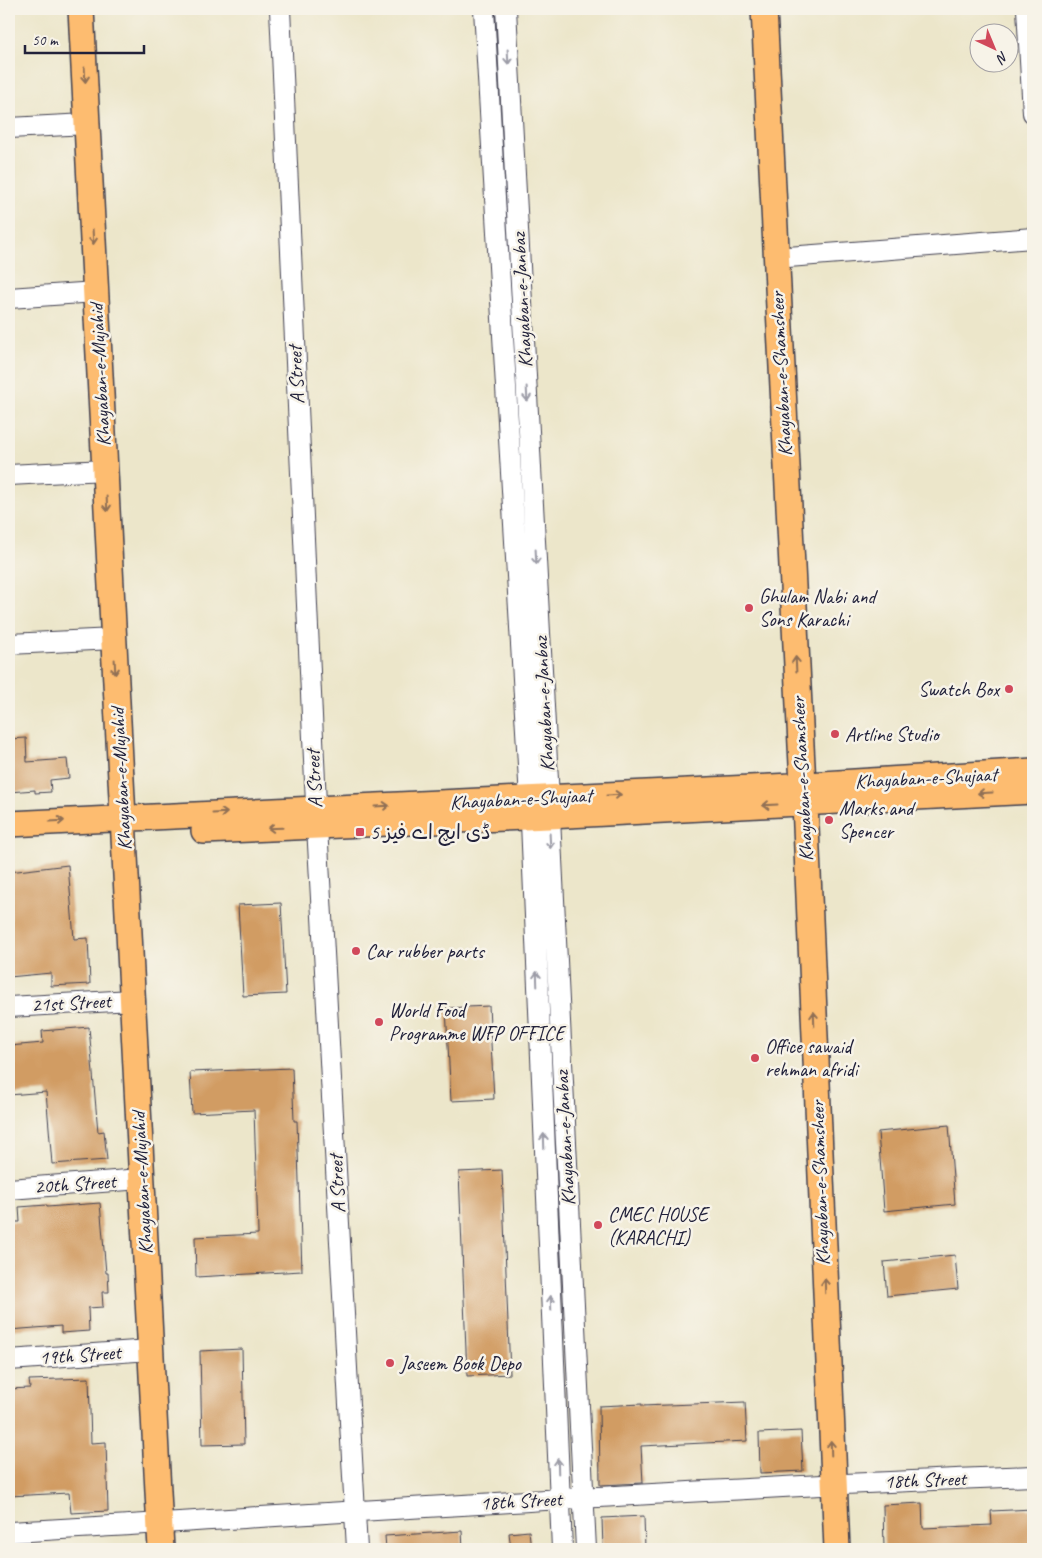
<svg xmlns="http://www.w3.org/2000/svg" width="1042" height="1558" font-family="Caveat,'Playpen Sans Arabic',sans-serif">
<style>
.building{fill:#d19c64}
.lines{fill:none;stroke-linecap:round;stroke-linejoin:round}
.minor-casing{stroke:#403f50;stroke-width:22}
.major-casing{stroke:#403f50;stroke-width:28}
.minor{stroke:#fff;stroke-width:20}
.major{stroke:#fdbc6f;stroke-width:25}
.oneway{stroke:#9c9ca7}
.oneway2{stroke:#906f55}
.poi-dot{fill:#d1495b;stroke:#f7f3e8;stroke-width:2}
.labels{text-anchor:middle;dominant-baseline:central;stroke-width:5;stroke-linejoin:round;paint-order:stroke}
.street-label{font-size:20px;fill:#22223b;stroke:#f7f3e8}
.poi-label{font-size:20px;fill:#22223b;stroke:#f7f3e8;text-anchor:start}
</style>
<rect width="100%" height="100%" fill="#f7f3e8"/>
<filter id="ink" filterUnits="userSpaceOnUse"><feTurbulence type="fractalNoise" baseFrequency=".02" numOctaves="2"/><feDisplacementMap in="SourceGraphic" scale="10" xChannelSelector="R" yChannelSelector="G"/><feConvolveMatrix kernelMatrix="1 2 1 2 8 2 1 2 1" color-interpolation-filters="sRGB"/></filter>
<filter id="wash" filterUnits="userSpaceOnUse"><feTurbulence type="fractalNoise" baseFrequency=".0096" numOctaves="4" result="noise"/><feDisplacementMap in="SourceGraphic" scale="20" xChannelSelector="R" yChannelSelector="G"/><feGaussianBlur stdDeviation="1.12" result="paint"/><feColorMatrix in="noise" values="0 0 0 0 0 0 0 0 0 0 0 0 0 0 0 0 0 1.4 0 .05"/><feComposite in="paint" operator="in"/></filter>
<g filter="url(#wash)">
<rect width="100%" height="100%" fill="#ece6ca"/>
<g id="blocks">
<!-- building -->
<path class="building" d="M 26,738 L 27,762 L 67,759 L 69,778 L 50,780 L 51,792 L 35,793 L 35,790 L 9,792 L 9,739 Z
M 68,865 L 74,939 L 88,938 L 90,984 L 51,986 L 51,973 L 9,977 L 9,927 L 11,927 L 9,872 Z
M 281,903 L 286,994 L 243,996 L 238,905 Z
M 489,1006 L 494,1099 L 451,1101 L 446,1008 Z
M 89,1027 L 98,1132 L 104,1131 L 107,1160 L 52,1164 L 46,1092 L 9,1095 L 9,1046 L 43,1043 L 42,1031 Z
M 292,1068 L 294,1121 L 297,1121 L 302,1271 L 196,1277 L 195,1237 L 258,1234 L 258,1232 L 254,1110 L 192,1113 L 190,1072 Z
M 949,1125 L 955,1204 L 884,1211 L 878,1132 Z
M 502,1170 L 510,1374 L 467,1376 L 459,1172 Z
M 100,1203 L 106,1273 L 108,1273 L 109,1292 L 102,1292 L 103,1307 L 88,1308 L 89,1331 L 61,1333 L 61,1326 L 9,1330 L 9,1222 L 20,1222 L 19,1207 L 47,1205 L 47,1207 Z
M 955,1255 L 958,1289 L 887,1296 L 884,1262 Z
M 242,1349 L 244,1444 L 202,1445 L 200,1351 Z
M 89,1378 L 91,1443 L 106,1442 L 108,1511 L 71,1513 L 69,1493 L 9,1496 L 9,1389 L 30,1388 L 29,1380 Z
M 745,1402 L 747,1441 L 641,1446 L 643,1483 L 600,1485 L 599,1406 L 642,1404 L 642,1406 Z
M 801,1431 L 803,1471 L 760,1473 L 759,1433 Z
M 922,1503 L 923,1528 L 992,1525 L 991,1511 L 1033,1509 L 1033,1549 L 884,1549 L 883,1505 Z
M 644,1516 L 645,1549 L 603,1549 L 602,1518 Z
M 462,1531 L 463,1549 L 386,1549 L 385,1536 Z
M 529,1531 L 531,1549 L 511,1549 L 509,1533 Z"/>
</g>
</g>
<g filter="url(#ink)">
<use href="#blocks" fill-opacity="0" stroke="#403f50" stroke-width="1"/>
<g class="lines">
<defs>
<path id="minor" d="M 280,9 L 317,826 L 357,1549
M 484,9 L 530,799 L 562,1549
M 506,9 L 549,798 L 586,1549
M 1027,9 L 1033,113
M 9,128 L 87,124
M 775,258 L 1033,238
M 9,298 L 96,292
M 9,475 L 105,470
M 9,644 L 114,639
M 9,1007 L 132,1000
M 9,1189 L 141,1179
M 9,1360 L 150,1350
M 9,1532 C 350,1512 691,1489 1033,1476"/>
<path id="major" d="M 81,9 L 161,1549
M 764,9 L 803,785 L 805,803 L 837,1549
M 9,824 L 790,786 L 1033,771
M 204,831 L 549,816 L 1033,791"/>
</defs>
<!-- minor casing -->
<use href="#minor" class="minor-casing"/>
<!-- major casing -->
<use href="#major" class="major-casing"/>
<!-- minor -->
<use href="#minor" class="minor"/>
<!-- major -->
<use href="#major" class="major"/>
</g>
<!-- one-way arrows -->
<defs><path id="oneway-shaft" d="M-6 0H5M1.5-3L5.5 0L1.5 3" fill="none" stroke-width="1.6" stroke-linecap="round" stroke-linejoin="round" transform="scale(1.25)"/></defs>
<g class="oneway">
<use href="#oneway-shaft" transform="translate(508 57) rotate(87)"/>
<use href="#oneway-shaft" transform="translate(527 394) rotate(87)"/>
<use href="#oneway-shaft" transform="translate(536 557) rotate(87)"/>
<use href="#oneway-shaft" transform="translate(550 841) rotate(87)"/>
<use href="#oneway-shaft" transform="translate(537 979) rotate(-92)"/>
<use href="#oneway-shaft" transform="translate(544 1141) rotate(-92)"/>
<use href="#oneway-shaft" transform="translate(551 1303) rotate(-92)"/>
<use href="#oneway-shaft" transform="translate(558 1466) rotate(-92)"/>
</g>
<g class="oneway2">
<use href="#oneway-shaft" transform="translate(85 75) rotate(87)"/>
<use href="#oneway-shaft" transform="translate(93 237) rotate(87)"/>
<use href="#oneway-shaft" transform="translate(107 504) rotate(87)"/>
<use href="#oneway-shaft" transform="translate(796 664) rotate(-93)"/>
<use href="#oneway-shaft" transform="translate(115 667) rotate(87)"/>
<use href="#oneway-shaft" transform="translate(985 793) rotate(177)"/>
<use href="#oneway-shaft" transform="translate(614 795) rotate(-3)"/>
<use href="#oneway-shaft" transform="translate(770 805) rotate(177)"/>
<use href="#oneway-shaft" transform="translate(382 806) rotate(-3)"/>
<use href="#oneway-shaft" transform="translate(220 813) rotate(-3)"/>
<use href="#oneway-shaft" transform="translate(57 821) rotate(-3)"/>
<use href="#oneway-shaft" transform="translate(275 828) rotate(178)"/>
<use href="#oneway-shaft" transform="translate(814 1019) rotate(-92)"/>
<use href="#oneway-shaft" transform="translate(825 1286) rotate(-92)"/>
<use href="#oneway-shaft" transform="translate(831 1448) rotate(-92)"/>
</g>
</g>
<!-- markers -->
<g class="poi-dot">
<circle cx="749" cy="608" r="5"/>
<circle cx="1009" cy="689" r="5"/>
<circle cx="835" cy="734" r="5"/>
<circle cx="829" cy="820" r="5"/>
<rect x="355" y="827" width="10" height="10" rx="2.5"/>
<circle cx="356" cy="951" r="5"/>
<circle cx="379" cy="1022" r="5"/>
<circle cx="755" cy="1058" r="5"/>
<circle cx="598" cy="1225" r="5"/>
<circle cx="390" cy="1363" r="5"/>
</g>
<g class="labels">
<!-- street labels -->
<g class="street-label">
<text transform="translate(522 300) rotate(-93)">Khayaban-e-Janbaz</text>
<text transform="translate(781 374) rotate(-93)">Khayaban-e-Shamsheer</text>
<text transform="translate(100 375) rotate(-93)">Khayaban-e-Mujahid</text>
<text transform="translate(296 375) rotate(-93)">A Street</text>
<text transform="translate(544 704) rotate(-93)">Khayaban-e-Janbaz</text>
<text transform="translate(926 778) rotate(-3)">Khayaban-e-Shujaat</text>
<text transform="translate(121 779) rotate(-93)">Khayaban-e-Mujahid</text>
<text transform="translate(314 779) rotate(-93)">A Street</text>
<text transform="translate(802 779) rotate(-93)">Khayaban-e-Shamsheer</text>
<text transform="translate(521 799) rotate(-3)">Khayaban-e-Shujaat</text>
<text transform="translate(71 1003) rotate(-3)">21st Street</text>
<text transform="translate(565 1138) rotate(-93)">Khayaban-e-Janbaz</text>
<text transform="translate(142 1183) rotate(-93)">Khayaban-e-Mujahid</text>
<text transform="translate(820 1183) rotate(-92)">Khayaban-e-Shamsheer</text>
<text transform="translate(75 1184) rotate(-4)">20th Street</text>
<text transform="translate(337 1184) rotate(-93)">A Street</text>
<text transform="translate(80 1355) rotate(-4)">19th Street</text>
<text transform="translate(925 1480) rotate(-2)">18th Street</text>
<text transform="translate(521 1501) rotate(-3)">18th Street</text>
</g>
<!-- poi labels -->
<g class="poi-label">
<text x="759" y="596">Ghulam Nabi and<tspan x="759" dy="23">Sons Karachi</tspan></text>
<text x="999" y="689" text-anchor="end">Swatch Box</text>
<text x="845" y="734">Artline Studio</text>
<text x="839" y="808">Marks and<tspan x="839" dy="23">Spencer</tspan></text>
<text x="370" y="832">5 ڈی ایچ اے فیز</text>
<text x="366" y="951">Car rubber parts</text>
<text x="389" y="1010">World Food<tspan x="389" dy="23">Programme WFP OFFICE</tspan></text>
<text x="765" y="1046">Office sawaid<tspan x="765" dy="23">rehman afridi</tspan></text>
<text x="608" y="1214">CMEC HOUSE<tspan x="608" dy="23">(KARACHI)</tspan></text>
<text x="400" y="1363">Jaseem Book Depo</text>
</g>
</g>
<!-- margin -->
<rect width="1042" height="1558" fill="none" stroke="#f7f3e8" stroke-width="30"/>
<!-- north arrow -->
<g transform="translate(994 48) rotate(136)"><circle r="24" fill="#f7f3e8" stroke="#a29fa3"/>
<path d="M0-4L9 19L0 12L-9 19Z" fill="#d1495b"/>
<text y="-8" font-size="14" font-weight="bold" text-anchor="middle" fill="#22223b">N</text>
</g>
<!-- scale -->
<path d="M25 45v8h119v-8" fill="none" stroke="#22223b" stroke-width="2.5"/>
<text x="32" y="45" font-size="15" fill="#22223b" stroke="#f7f3e8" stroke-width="4" paint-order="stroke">50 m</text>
</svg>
